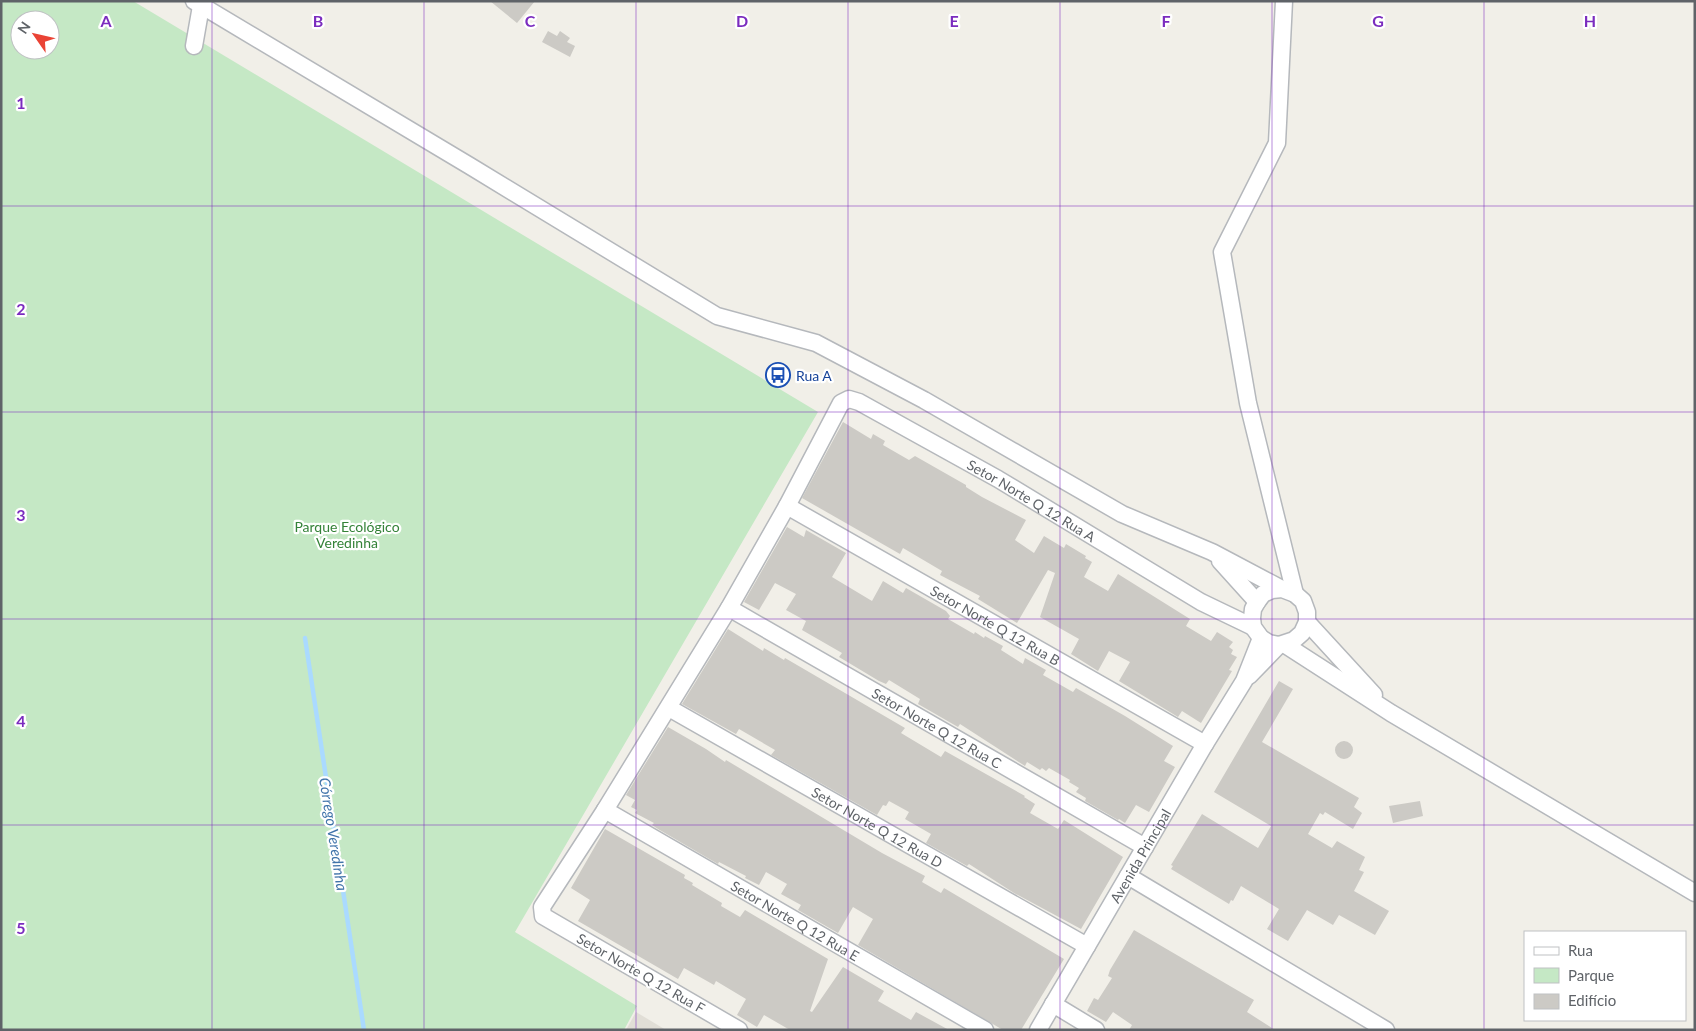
<svg xmlns="http://www.w3.org/2000/svg" width="1696" height="1031" font-family="Lato,sans-serif">
<style>
.education{fill:#e1ded6}
.green{fill:#c5e8c5;fill-rule:evenodd}
.lines{fill:none;stroke-linecap:round;stroke-linejoin:round}
.stream{stroke:#aadaff;stroke-width:4.5}
.building{fill:#cccac5}
.minor-casing{stroke:#b5b8bc;stroke-width:19}
.minor{stroke:#fff;stroke-width:16}
.grid{fill:none;stroke:#7b2cbf;stroke-width:1;stroke-opacity:0.55}
.labels{text-anchor:middle;dominant-baseline:central;stroke-width:4.5;stroke-linejoin:round;paint-order:stroke}
.transit-label{font-size:14px;fill:#164399;stroke:#fff;text-anchor:start}
.street-label{font-size:14px;fill:#5f6368;stroke:#fff}
.park-label{font-size:14px;fill:#348238;stroke:#fff}
.water-label{font-size:15px;font-style:italic;fill:#4174aa;stroke:#fff}
.grid-label{font-size:16px;text-anchor:middle;font-weight:bold;fill:#7b2cbf;stroke:#fff;stroke-width:4.5;stroke-linejoin:round;paint-order:stroke}
</style>
<rect width="100%" height="100%" fill="#f1efe8"/>
<!-- education -->
<path class="education" d="M 636,1012 L 666,1030 L 626,1030 Z"/>
<!-- green -->
<path class="green" d="M 1,1 L 133,1 L 818,412 L 515,932 L 637,1006 L 624,1030 L 1,1030 ZM 20,20 L 50,20 L 50,50 L 20,50 Z"/>
<g class="lines">
<!-- stream -->
<path class="stream" d="M 305,638 L 364,1030"/>
</g>
<!-- building -->
<path class="building" d="M 490,1 L 535,1 L 517,23 Z
M 548,31 L 557,36 L 560,31 L 570,38 L 567,42 L 575,46 L 570,57 L 542,42 Z
M 843,422 L 871,439 L 873,434 L 885,441 L 883,445 L 909,460 L 915,456 L 966,485 L 966,487 L 982,497 L 1026,520 L 1015,540 L 1034,553 L 1044,536 L 1064,548 L 1066,544 L 1086,556 L 1085,558 L 1092,562 L 1084,577 L 1108,591 L 1118,574 L 1190,619 L 1186,626 L 1211,641 L 1217,632 L 1233,642 L 1229,647 L 1233,650 L 1231,654 L 1237,657 L 1229,670 L 1232,671 L 1201,723 L 1182,711 L 1178,717 L 1119,681 L 1130,662 L 1109,651 L 1098,671 L 1071,654 L 1079,639 L 1040,617 L 1055,573 L 1048,570 L 1017,623 L 978,599 L 980,596 L 940,575 L 942,571 L 903,548 L 900,554 L 802,498 Z
M 787,527 L 804,537 L 806,530 L 846,553 L 832,577 L 872,601 L 883,581 L 903,593 L 906,588 L 946,611 L 950,616 L 948,619 L 974,634 L 975,632 L 984,638 L 985,636 L 1003,646 L 1001,650 L 1023,664 L 1025,658 L 1046,670 L 1043,675 L 1073,692 L 1076,688 L 1125,716 L 1173,746 L 1164,761 L 1175,767 L 1149,812 L 1136,805 L 1125,823 L 1119,819 L 1118,820 L 1085,801 L 1086,798 L 1076,792 L 1079,788 L 1069,782 L 1070,780 L 1049,768 L 1046,771 L 1042,768 L 1040,770 L 1027,762 L 1025,766 L 960,724 L 958,727 L 918,704 L 920,699 L 889,680 L 886,684 L 879,681 L 839,657 L 842,653 L 802,630 L 806,621 L 786,610 L 796,594 L 775,583 L 759,610 L 744,602 Z
M 728,629 L 763,651 L 764,648 L 784,660 L 785,658 L 905,728 L 901,733 L 941,757 L 945,751 L 1025,796 L 1024,797 L 1035,804 L 1030,813 L 1058,829 L 1064,820 L 1123,857 L 1081,929 L 1014,893 L 969,864 L 967,866 L 926,843 L 931,834 L 905,819 L 909,812 L 889,801 L 886,806 L 883,805 L 877,815 L 771,755 L 775,750 L 739,729 L 736,734 L 682,704 Z
M 1279,681 L 1293,689 L 1262,742 L 1359,798 L 1354,807 L 1362,813 L 1353,829 L 1325,812 L 1323,815 L 1320,813 L 1308,834 L 1332,848 L 1337,841 L 1365,857 L 1359,870 L 1364,872 L 1354,891 L 1389,911 L 1375,935 L 1339,915 L 1333,925 L 1307,910 L 1288,941 L 1267,929 L 1279,909 L 1241,886 L 1233,901 L 1231,900 L 1229,904 L 1171,869 L 1173,866 L 1171,865 L 1202,814 L 1258,848 L 1271,826 L 1214,792 Z
M 668,727 L 706,749 L 725,762 L 726,760 L 882,853 L 925,876 L 922,882 L 941,893 L 944,888 L 1064,959 L 1021,1030 L 1003,1030 L 858,945 L 873,919 L 853,907 L 838,933 L 798,910 L 801,905 L 781,894 L 787,884 L 766,872 L 759,885 L 745,878 L 746,876 L 719,862 L 718,864 L 658,829 L 652,825 L 654,823 L 635,813 L 637,810 L 631,807 L 635,800 L 626,795 Z
M1335 750a9 9 0 1 1 18 0a9 9 0 1 1-18 0Z
M 1420,801 L 1423,816 L 1393,823 L 1389,806 Z
M 605,829 L 685,875 L 684,878 L 693,883 L 692,885 L 722,903 L 721,906 L 740,917 L 745,910 L 828,959 L 810,1011 L 812,1012 L 843,967 L 884,991 L 878,1001 L 911,1020 L 916,1012 L 949,1030 L 790,1030 L 764,1015 L 757,1027 L 737,1015 L 746,999 L 716,981 L 714,985 L 684,968 L 678,979 L 578,921 L 590,900 L 571,888 Z
M 1134,930 L 1254,1000 L 1247,1012 L 1275,1030 L 1129,1030 L 1132,1025 L 1113,1012 L 1106,1022 L 1087,1011 L 1094,998 L 1098,1000 L 1112,978 L 1108,976 L 1110,970 Z"/>
<g class="lines">
<defs>
<g id="minor">
<path d="M 194,1 L 470,166 L 717,316 L 816,343 L 924,400 L 1122,514 L 1212,552 L 1282,589 L 1295,594 L 1303,601 L 1307,612 L 1307,622 L 1302,633 L 1294,640 L 1279,645 L 1269,643 L 1261,638 L 1253,627 L 1252,618 L 1253,609 L 1257,602 L 1263,594 L 1272,590 L 1282,589"/>
<path d="M 1284,1 L 1277,143 L 1222,252 L 1248,403 L 1295,594"/>
<path d="M 194,46 L 201,6"/>
<path id="s1" d="M 787,506 L 1205,744"/>
<path d="M 1220,561 L 1257,602"/>
<path id="s2" d="M 729,608 L 1145,847"/>
<path d="M 1307,622 L 1374,695"/>
<path d="M 1284,644 L 1391,713 L 1695,893"/>
<path d="M 1249,676 L 1279,645"/>
<path id="s3" d="M 669,708 L 1087,946"/>
<path id="s4" d="M 605,810 L 985,1030"/>
<path d="M 1128,876 L 1386,1030"/>
<path d="M 1053,1004 L 1096,1030"/>
<path id="s5" d="M 739,1030 L 543,916 L 542,907 L 605,810 L 729,608 L 787,506 L 841,403 L 849,399 L 859,402 L 998,479 L 1201,602 L 1253,627"/>
<path id="s6" d="M 1038,1030 L 1205,744 L 1244,681 L 1261,638"/>
</g>
</defs>
<!-- minor casing -->
<use href="#minor" class="minor-casing"/>
<!-- minor -->
<use href="#minor" class="minor"/>
</g>
<!-- grid -->
<path class="grid" d="M 212,1 L 212,1030M 424,1 L 424,1030M 636,1 L 636,1030M 848,1 L 848,1030M 1060,1 L 1060,1030M 1272,1 L 1272,1030M 1484,1 L 1484,1030M 1,206 L 1695,206M 1,412 L 1695,412M 1,619 L 1695,619M 1,825 L 1695,825"/>
<!-- icons -->
<defs>
<symbol id="bus-ring" viewBox="-11 -11 22 22"><circle r="9.5" fill="#fff" stroke="#1a4fb4" stroke-width="1.5"/><path d="M-5-6H5V4H4V6H2V4H-2V6H-4V4H-5ZM-3.5-4V0h7V-4ZM-3.5 1.2v1.5H-2V1.2ZM2 1.2v1.5H3.5V1.2Z" fill="#1a4fb4"/></symbol>
</defs>
<g fill-rule="evenodd">
<use href="#bus-ring" x="764" y="361" width="28" height="28"/>
</g>
<g class="labels">
<!-- transit labels -->
<g class="transit-label">
<text x="796" y="375">Rua A</text>
</g>
<!-- street labels -->
<g class="street-label">
<text stroke="none"><textPath href="#s5" startOffset="1040">Setor Norte Q 12 Rua A</textPath></text>
<text stroke="none"><textPath href="#s1" startOffset="240">Setor Norte Q 12 Rua B</textPath></text>
<text stroke="none"><textPath href="#s2" startOffset="240">Setor Norte Q 12 Rua C</textPath></text>
<text stroke="none"><textPath href="#s3" startOffset="240">Setor Norte Q 12 Rua D</textPath></text>
<text stroke="none"><textPath href="#s6" startOffset="202">Avenida Principal</textPath></text>
<text stroke="none"><textPath href="#s4" startOffset="220">Setor Norte Q 12 Rua E</textPath></text>
<text transform="translate(641 973) rotate(30)">Setor Norte Q 12 Rua F</text>
</g>
<!-- park labels -->
<g class="park-label">
<text x="347" y="526">Parque Ecológico<tspan x="347" dy="16">Veredinha</tspan></text>
</g>
<!-- water labels -->
<g class="water-label">
<text transform="translate(334 834) rotate(81)">Córrego Veredinha</text>
</g>
</g>
<g class="grid-label">
<text x="106" y="27">A</text>
<text x="318" y="27">B</text>
<text x="530" y="27">C</text>
<text x="742" y="27">D</text>
<text x="954" y="27">E</text>
<text x="1166" y="27">F</text>
<text x="1378" y="27">G</text>
<text x="1590" y="27">H</text>
<text x="21" y="109">1</text>
<text x="21" y="315">2</text>
<text x="21" y="521">3</text>
<text x="21" y="727">4</text>
<text x="21" y="934">5</text>
</g>
<!-- border -->
<rect width="1696" height="1031" fill="none" stroke="#5f6368" stroke-width="5"/>
<!-- legend -->
<rect x="1524" y="931" width="162" height="90" fill="#ffffff" stroke="#bfc1c3"/>
<rect x="1534" y="947" width="25" height="8" fill="#ffffff" stroke="#bfc1c3"/>
<text x="1568" y="956" font-size="15" fill="#5f6368">Rua</text>
<rect x="1534" y="968" width="25" height="15" fill="#c5e8c5" stroke="#bfc1c3"/>
<text x="1568" y="981" font-size="15" fill="#5f6368">Parque</text>
<rect x="1534" y="994" width="25" height="15" fill="#cccac5" stroke="#bfc1c3"/>
<text x="1568" y="1006" font-size="15" fill="#5f6368">Edifício</text>
<!-- north arrow -->
<g transform="translate(35 35) rotate(304)"><circle r="24" fill="#ffffff" stroke="#bfc1c3"/>
<path d="M0-4L9 19L0 12L-9 19Z" fill="#ea4335"/>
<text y="-8" font-size="14" font-weight="bold" text-anchor="middle" fill="#5f6368">N</text>
</g>
</svg>
